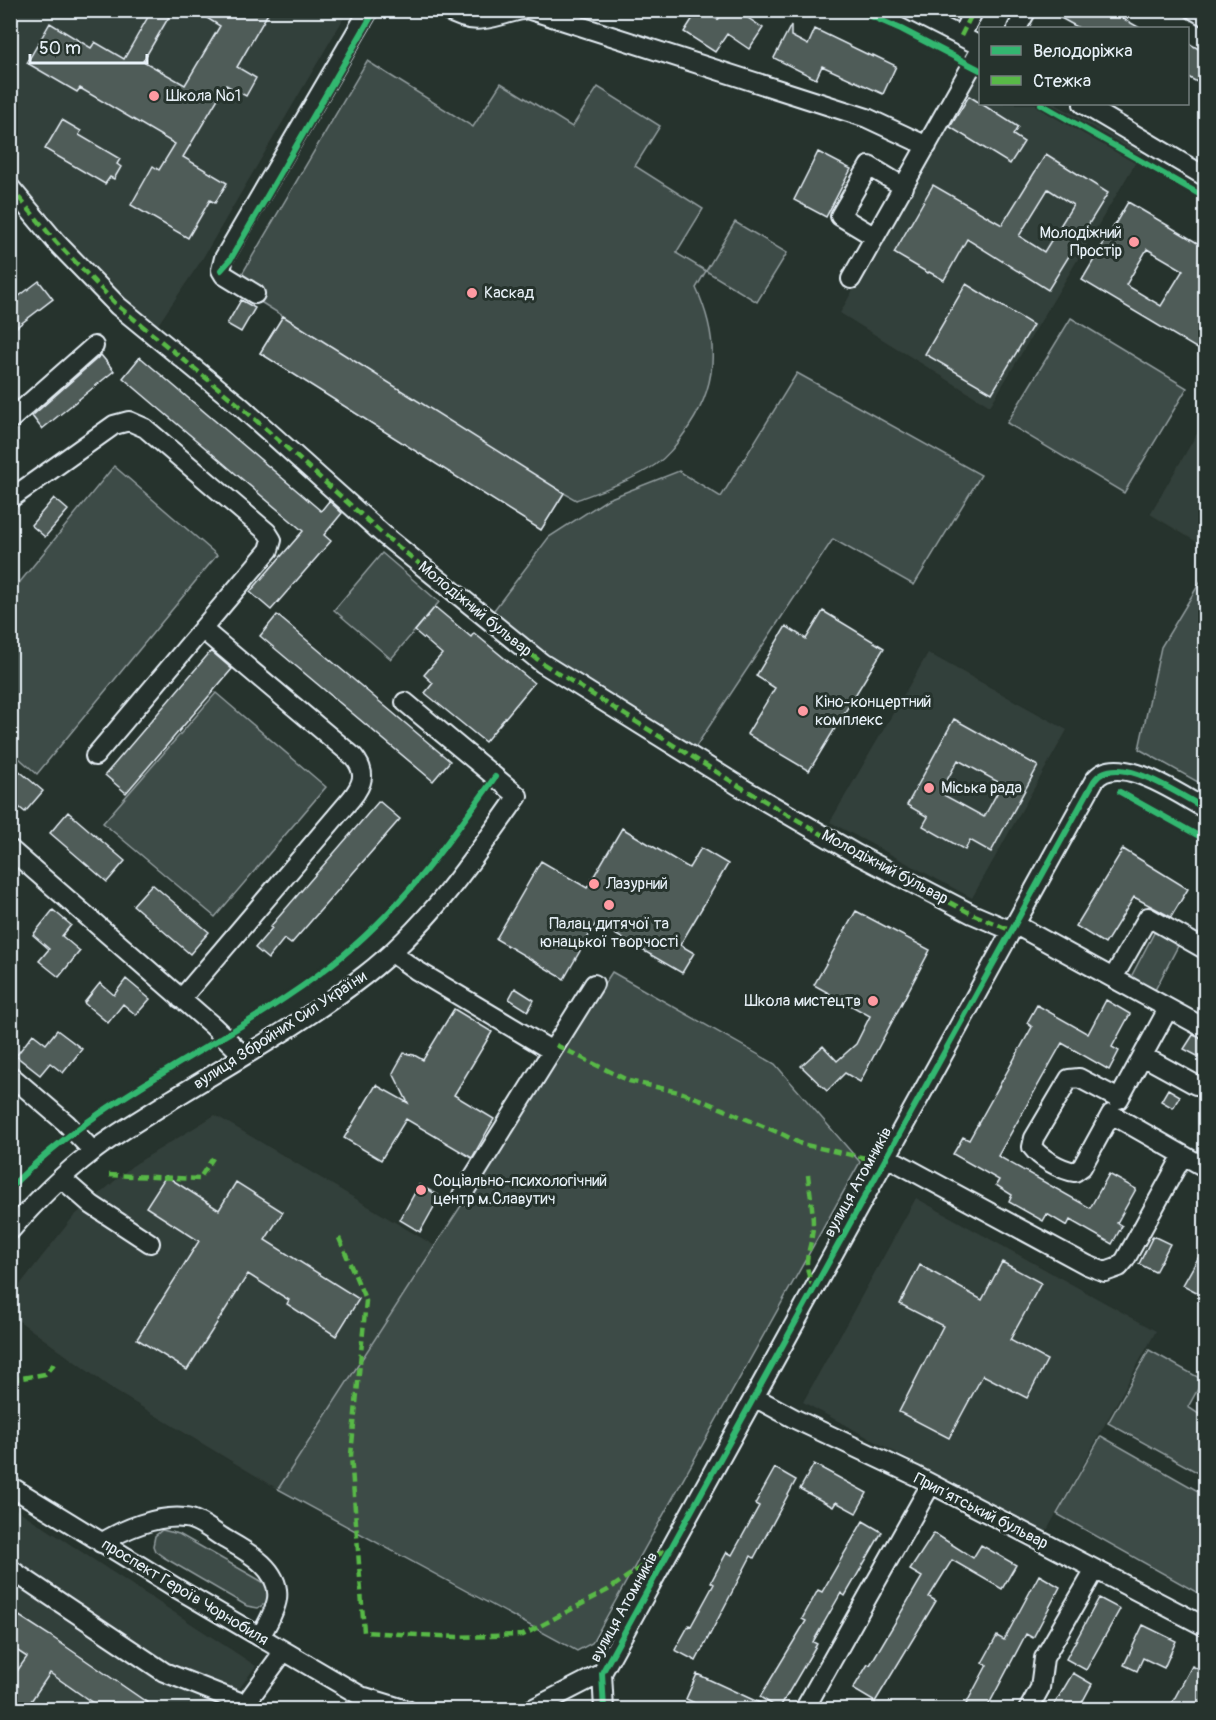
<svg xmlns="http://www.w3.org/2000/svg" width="1216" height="1720" font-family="Pangolin,sans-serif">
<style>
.built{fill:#333f3a}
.green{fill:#3e4b47;stroke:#939ea0;stroke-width:1.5}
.building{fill:#505c59;stroke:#e8f1f8;stroke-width:1.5;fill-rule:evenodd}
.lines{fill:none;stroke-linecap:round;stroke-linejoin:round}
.minor-casing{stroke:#e8f1f8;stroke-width:22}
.minor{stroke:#26332d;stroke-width:18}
.quiet{stroke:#58b947;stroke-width:4.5;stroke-dasharray:9 4.5;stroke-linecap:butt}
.cycleway-casing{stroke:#26332d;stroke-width:10}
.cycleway{stroke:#33b770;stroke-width:6}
.poi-dot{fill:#ff9aa2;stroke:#26332d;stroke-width:2}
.labels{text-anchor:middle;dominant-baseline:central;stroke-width:6;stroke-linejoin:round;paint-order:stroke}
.poi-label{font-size:16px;fill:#e8f1f8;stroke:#26332d;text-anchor:start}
.street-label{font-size:16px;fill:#e8f1f8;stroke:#26332d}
</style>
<rect width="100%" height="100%" fill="#26332d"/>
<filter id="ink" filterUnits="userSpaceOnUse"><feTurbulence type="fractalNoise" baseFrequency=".0167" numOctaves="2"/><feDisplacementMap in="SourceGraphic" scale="12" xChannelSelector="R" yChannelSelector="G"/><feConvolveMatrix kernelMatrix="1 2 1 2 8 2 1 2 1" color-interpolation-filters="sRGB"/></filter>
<g filter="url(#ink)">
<!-- built -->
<path class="built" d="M 10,11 L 348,11 L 201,261 L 155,329 L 130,311 L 11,182 Z
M 980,65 L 980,104 L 1055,104 L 1142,152 L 990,406 L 840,313 Z
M 1205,420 L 1205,547 L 1150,514 Z
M 928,653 L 1067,730 L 972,898 L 830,822 Z
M 215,1115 L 435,1246 L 278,1489 L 115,1391 L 11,1315 L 11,1296 L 74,1216 L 132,1166 Z
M 916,1198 L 1156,1331 L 1045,1534 L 803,1402 Z
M 10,1505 L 256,1666 L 224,1709 L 11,1709 Z"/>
<!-- green -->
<path class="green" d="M 367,61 L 473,127 L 501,83 L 572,127 L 598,87 L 660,126 L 635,166 L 703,209 L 676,253 L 706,271 L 696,288 C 720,340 719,388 683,435 C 675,446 667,457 655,465 C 631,481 603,490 576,500 L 564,493 L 541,530 L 260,353 L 283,316 L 235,286 Z
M 735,222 L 787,253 L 757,302 L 706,271 Z
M 1071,318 L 1187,388 L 1124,493 L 1007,423 Z
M 797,373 L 981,475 L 914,585 L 833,539 L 693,751 L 488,618 L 549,537 L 608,499 L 679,471 L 721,497 Z
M 114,466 L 217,555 L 37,774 L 11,751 L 11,593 Z
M 382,553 L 439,602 L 391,659 L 334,610 Z
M 1205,574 L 1205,786 L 1139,749 L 1161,647 Z
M 216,693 L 326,787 L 215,917 L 103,823 Z
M 1155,931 L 1179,944 L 1155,990 L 1131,977 Z
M 612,972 L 775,1064 L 860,1162 L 592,1643 L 577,1651 L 278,1489 Z
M 1149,1350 L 1203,1380 L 1188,1407 L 1205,1418 L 1205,1468 L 1202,1475 L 1108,1423 Z
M 1101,1436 L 1205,1495 L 1205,1597 L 1057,1514 Z
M 162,1530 L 179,1534 L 261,1581 C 269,1587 270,1592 267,1602 L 258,1608 L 247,1606 L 165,1558 L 155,1551 L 153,1546 L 155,1536 Z"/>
<!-- building -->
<path class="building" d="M 152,10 L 173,10 L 143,61 L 185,85 L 220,26 L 194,10 L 270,10 L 237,67 L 256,78 L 246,96 L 226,85 L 183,157 L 227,183 L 215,203 L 210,200 L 188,238 L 131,205 L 153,166 L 159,170 L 175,144 L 80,88 L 77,92 L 27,63 L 50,23 L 91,48 L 95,42 L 124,59 Z
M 698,10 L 703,10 L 718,20 L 724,10 L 736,10 L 763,28 L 749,49 L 727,34 L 715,52 L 684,32 Z
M 1046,10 L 1108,10 L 1140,28 L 1079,28 Z
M 791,25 L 791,36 L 808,45 L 815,29 L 873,57 L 873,55 L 896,66 L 883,94 L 822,66 L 816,79 L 774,58 Z
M 1188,43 L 1206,53 L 1206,87 L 1188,77 Z
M 969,96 L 1018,127 L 1013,135 L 1024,142 L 1010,164 L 950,127 Z
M 62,120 L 81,131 L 79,135 L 120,159 L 117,164 L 121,167 L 114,179 L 110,177 L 105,184 L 45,149 Z
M 818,152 L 851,169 L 826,217 L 794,200 Z
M 1046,154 L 1108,193 L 1048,290 L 967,239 L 944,280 L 929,272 L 928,273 L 894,253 L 933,185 L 1002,225 ZM 1048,189 L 1073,205 L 1044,252 L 1019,236 Z
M 1128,202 L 1206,248 L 1206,354 L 1082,280 ZM 1147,249 L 1183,270 L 1161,306 L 1126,285 Z
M 39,281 L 53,299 L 10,332 L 10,303 Z
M 966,284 L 1033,325 L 992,393 L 925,354 Z
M 241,300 L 255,308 L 241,332 L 227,324 Z
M 283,316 L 564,493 L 541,530 L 260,353 Z
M 101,355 L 114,371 L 42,429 L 32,416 Z
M 140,357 L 321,511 L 329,501 L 342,513 L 324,535 L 331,541 L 271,610 L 250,592 L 303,531 L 123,378 Z
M 54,498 L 68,510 L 45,537 L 31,525 Z
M 435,607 L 471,637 L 474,633 L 534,683 L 485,742 L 425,693 L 433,683 L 424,675 L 442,654 L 415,631 Z
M 823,611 L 884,648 L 809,771 L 747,734 L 775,688 L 756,676 L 786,626 L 806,639 Z
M 277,615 L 450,761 L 433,781 L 260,636 Z
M 211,651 L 232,669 L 126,793 L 105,775 Z
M 954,719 L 1038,766 L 991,852 L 970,840 L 965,850 L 923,826 L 928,817 L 907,805 ZM 958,760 L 1002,784 L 984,817 L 940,793 Z
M 10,763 L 43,791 L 25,812 L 10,800 Z
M 379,801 L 400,819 L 291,944 L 284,939 L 268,959 L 255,948 L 272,928 L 270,927 Z
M 68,812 L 125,861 L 107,882 L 50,833 Z
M 622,828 L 689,868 L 701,848 L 728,864 L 680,945 L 694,953 L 682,973 L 596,923 L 564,979 L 496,939 L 541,861 L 587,888 Z
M 1123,849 L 1188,889 L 1171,917 L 1134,897 L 1105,944 L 1076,926 Z
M 152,884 L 209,932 L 190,954 L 133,905 Z
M 53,910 L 71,925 L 62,936 L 80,951 L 59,977 L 39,961 L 49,949 L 33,935 Z
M 856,911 L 930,950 L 860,1082 L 845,1073 L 827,1091 L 801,1066 L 823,1046 L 837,1061 L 856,1044 L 870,1016 L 814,985 Z
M 126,979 L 150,999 L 136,1015 L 123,1004 L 108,1023 L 84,1003 L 100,983 L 114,995 Z
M 515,988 L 534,1000 L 528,1011 L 509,999 Z
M 1106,1000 L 1130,1014 L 1112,1047 L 1119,1051 L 1109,1070 L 1062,1043 L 998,1156 L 1090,1208 L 1109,1174 L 1136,1189 L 1117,1223 L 1122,1226 L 1112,1244 L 1070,1220 L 1067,1226 L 1047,1214 L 1043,1221 L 1009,1202 L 1012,1195 L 996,1185 L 999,1180 L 953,1154 L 963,1137 L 969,1140 L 1032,1027 L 1027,1023 L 1037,1005 L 1088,1034 Z
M 454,1009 L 492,1032 L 454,1095 L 494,1119 L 472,1158 L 406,1119 L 381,1160 L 344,1138 L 376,1085 L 408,1103 L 393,1073 L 395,1069 L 404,1053 L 414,1055 L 423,1060 Z
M 57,1030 L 82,1049 L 63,1073 L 50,1063 L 40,1075 L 16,1056 L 33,1034 L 46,1044 Z
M 1193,1035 L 1206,1040 L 1206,1050 L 1201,1058 L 1184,1049 Z
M 1168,1089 L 1180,1096 L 1173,1108 L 1161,1101 Z
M 166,1176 L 219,1210 L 236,1182 L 283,1212 L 265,1240 L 359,1299 L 336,1336 L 287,1304 L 289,1300 L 248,1274 L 187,1370 L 137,1339 L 199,1241 L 146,1207 Z
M 419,1185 L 440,1196 L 420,1232 L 400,1220 Z
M 1153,1236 L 1170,1244 L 1155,1272 L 1139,1264 Z
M 1206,1244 L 1206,1297 L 1183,1285 Z
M 1002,1262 L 1041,1283 L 1010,1340 L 1047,1360 L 1027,1398 L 983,1375 L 949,1438 L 899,1412 L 943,1326 L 900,1304 L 920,1265 L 982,1300 Z
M 814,1464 L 867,1493 L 856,1513 L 836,1502 L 833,1507 L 800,1489 Z
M 775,1468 L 796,1480 L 754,1558 L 751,1556 L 696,1661 L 675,1650 L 689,1625 L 691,1626 L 714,1584 L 711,1582 L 727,1552 L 732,1555 L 759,1506 L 755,1504 Z
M 863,1521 L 882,1532 L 845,1596 L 841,1593 L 813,1642 L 817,1644 L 779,1709 L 760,1697 L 806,1621 L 802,1619 L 818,1590 L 822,1592 Z
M 934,1533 L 973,1558 L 981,1545 L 1016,1565 L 1002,1589 L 952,1560 L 929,1597 L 936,1601 L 875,1702 L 853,1689 L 868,1664 L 870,1665 L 922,1577 L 910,1570 Z
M 1039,1575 L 1060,1587 L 1033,1638 L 1026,1634 L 986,1710 L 963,1710 L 987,1665 L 982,1663 L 997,1636 L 1004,1640 Z
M 1099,1598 L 1120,1609 L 1086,1670 L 1066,1659 Z
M 10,1610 L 49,1635 L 158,1710 L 103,1710 L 50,1673 L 25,1710 L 10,1710 L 10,1681 L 27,1657 L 10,1646 Z
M 1143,1625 L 1176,1641 L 1164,1668 L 1143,1658 L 1137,1671 L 1124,1665 Z
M 1192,1666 L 1206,1673 L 1206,1694 L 1197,1710 L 1184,1710 L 1172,1703 Z
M 1073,1673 L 1092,1684 L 1078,1710 L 1051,1710 Z
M 697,1674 L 775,1710 L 710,1710 L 686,1699 Z"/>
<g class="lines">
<defs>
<path id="minor" d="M 446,10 C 477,28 490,17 522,10
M 530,10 L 867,118 L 927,146
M 909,10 L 980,46
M 1194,10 L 1206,17
M 1017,28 L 1027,10
M 961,36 L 974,10
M 1083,104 L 1206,177
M 10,187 L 56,242 L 118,306 L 239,405 L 385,536 L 542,663 L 739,786 L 856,854 L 972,914 L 1012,931
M 875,237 L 840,216 L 869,166 L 904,187
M 851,279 L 980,51
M 255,294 L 224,275 L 221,270 L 224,258 L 369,10
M 10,420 L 94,346
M 10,499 L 114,425 L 129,421 L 145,428 L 267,532 L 272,540 L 269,550 L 95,756
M 10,849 L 213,1026 L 243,1055
M 1016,925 L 1206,1029
M 392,953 L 416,970 L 552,1051 L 462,1195
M 1113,978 L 1148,917 L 1206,950
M 181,999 L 351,799 C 363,784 367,773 354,757 L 202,629
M 1168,1009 L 1119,1099 L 1079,1078 L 1069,1079 L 1034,1138 L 1032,1147 C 1040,1158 1061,1170 1075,1172 L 1082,1167 L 1111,1114 L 1183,1155
M 552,1051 L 594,984
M 1143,1056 L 1196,1085
M 10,1075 L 66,1123 L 93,1151
M 887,1157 L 1087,1265 L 1105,1272 L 1119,1267 L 1125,1260 L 1183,1155 L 1206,1168
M 61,1178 L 92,1205 L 150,1243
M 10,1231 C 35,1202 62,1175 92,1152 C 116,1133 145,1117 171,1100 C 236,1060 305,1022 365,975 C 428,926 472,861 518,796 L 405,702
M 754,1397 L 795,1419 L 916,1476 L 1206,1627
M 10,1486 L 173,1586 L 361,1696 L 376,1710
M 101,1543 C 124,1529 157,1515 185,1518 C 199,1519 213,1532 225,1539 C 246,1551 281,1569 277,1599 C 275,1612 266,1626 260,1637
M 10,1569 L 164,1672 L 245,1704
M 365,1697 L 407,1710
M 241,1710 L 284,1651
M 530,1710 L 602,1673
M 604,1710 L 602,1673 L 1094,781 C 1116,749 1181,796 1206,809
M 804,1710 L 931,1484
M 1028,1710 L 1040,1688 L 1044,1658 L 1095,1570"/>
</defs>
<!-- minor casing -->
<use href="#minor" class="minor-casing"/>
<!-- minor -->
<use href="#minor" class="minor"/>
<!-- quiet -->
<path class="quiet" d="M 961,36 L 974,10
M 10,187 L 56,242 L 118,306 L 239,405 L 385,536 L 542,663 L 739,786 L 856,854 L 972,914 L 1012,931
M 556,1045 L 629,1081 L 683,1093 L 699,1099 L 784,1135 L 801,1144 L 874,1160
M 109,1175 L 199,1179 L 213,1158
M 808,1175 C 810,1192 813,1209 813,1226 C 811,1257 800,1256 814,1290
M 339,1238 L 366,1301 L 351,1455 L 364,1632 L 457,1637 L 523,1635 L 608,1590 L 668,1548
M 10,1380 L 45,1374 L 54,1364"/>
<defs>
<path id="cycleway" d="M 857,10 L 901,29 L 980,70
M 1041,104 L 1206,198
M 221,270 L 230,260 L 375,10
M 1120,792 L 1206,840
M 10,1188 C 103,1092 228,1045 331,965 C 400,911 445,847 495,777
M 604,1710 L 602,1673 L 1094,781 C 1116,749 1181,796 1206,809"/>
</defs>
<!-- cycleway casing -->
<use href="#cycleway" class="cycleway-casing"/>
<!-- cycleway -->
<use href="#cycleway" class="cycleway"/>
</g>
</g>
<!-- markers -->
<g class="poi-dot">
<circle cx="154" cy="96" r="6"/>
<circle cx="1134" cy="242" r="6"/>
<circle cx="472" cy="293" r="6"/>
<circle cx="803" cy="711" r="6"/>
<circle cx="929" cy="788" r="6"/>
<circle cx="594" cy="884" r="6"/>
<circle cx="609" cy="905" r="6"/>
<circle cx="873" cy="1001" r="6"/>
<circle cx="421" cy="1190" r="6"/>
</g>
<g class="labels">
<!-- poi labels -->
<g class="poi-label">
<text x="166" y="96">Школа №1</text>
<text x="1122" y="233" text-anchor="end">Молодіжний<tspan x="1122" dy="18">Простір</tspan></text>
<text x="484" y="293">Каскад</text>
<text x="815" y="702">Кіно-концертний<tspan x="815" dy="18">комплекс</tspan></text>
<text x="941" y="788">Міська рада</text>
<text x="606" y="884">Лазурний</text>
<text x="609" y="924" text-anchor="middle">Палац дитячої та<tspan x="609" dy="18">юнацької творчості</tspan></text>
<text x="861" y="1001" text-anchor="end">Школа мистецтв</text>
<text x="433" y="1181">Соціально-психологічний<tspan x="433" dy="18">центр м.Славутич</tspan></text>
</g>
<!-- street labels -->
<g class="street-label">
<text transform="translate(475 609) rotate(39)">Молодіжний бульвар</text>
<text transform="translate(885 867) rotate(28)">Молодіжний бульвар</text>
<text transform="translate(280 1030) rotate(-33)">вулиця Збройних Сил України</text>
<text transform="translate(858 1182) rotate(-61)">вулиця Атомників</text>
<text transform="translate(981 1511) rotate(27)">Припʼятський бульвар</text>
<text transform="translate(185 1592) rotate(31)">проспект Героїв Чорнобиля</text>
<text transform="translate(624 1607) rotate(-61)">вулиця Атомників</text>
</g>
</g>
<!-- margin -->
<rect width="1216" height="1720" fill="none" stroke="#26332d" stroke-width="36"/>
<rect x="18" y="18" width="1180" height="1684" fill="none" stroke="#e8f1f8" stroke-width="2" filter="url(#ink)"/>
<!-- legend -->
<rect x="979" y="27" width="210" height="78" fill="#26332d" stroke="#747f7e" stroke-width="1.5"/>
<rect x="991" y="46" width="30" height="9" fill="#33b770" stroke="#747f7e" stroke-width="1.5"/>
<text x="1033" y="57" font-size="18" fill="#e8f1f8">Велодоріжка</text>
<rect x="991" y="76" width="30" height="9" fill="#58b947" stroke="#747f7e" stroke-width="1.5"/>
<text x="1033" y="87" font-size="18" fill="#e8f1f8">Стежка</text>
<!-- scale -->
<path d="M30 54v9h117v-9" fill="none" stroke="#e8f1f8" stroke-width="3"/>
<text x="39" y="54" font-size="18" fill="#e8f1f8" stroke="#26332d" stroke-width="4.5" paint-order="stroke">50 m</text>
</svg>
